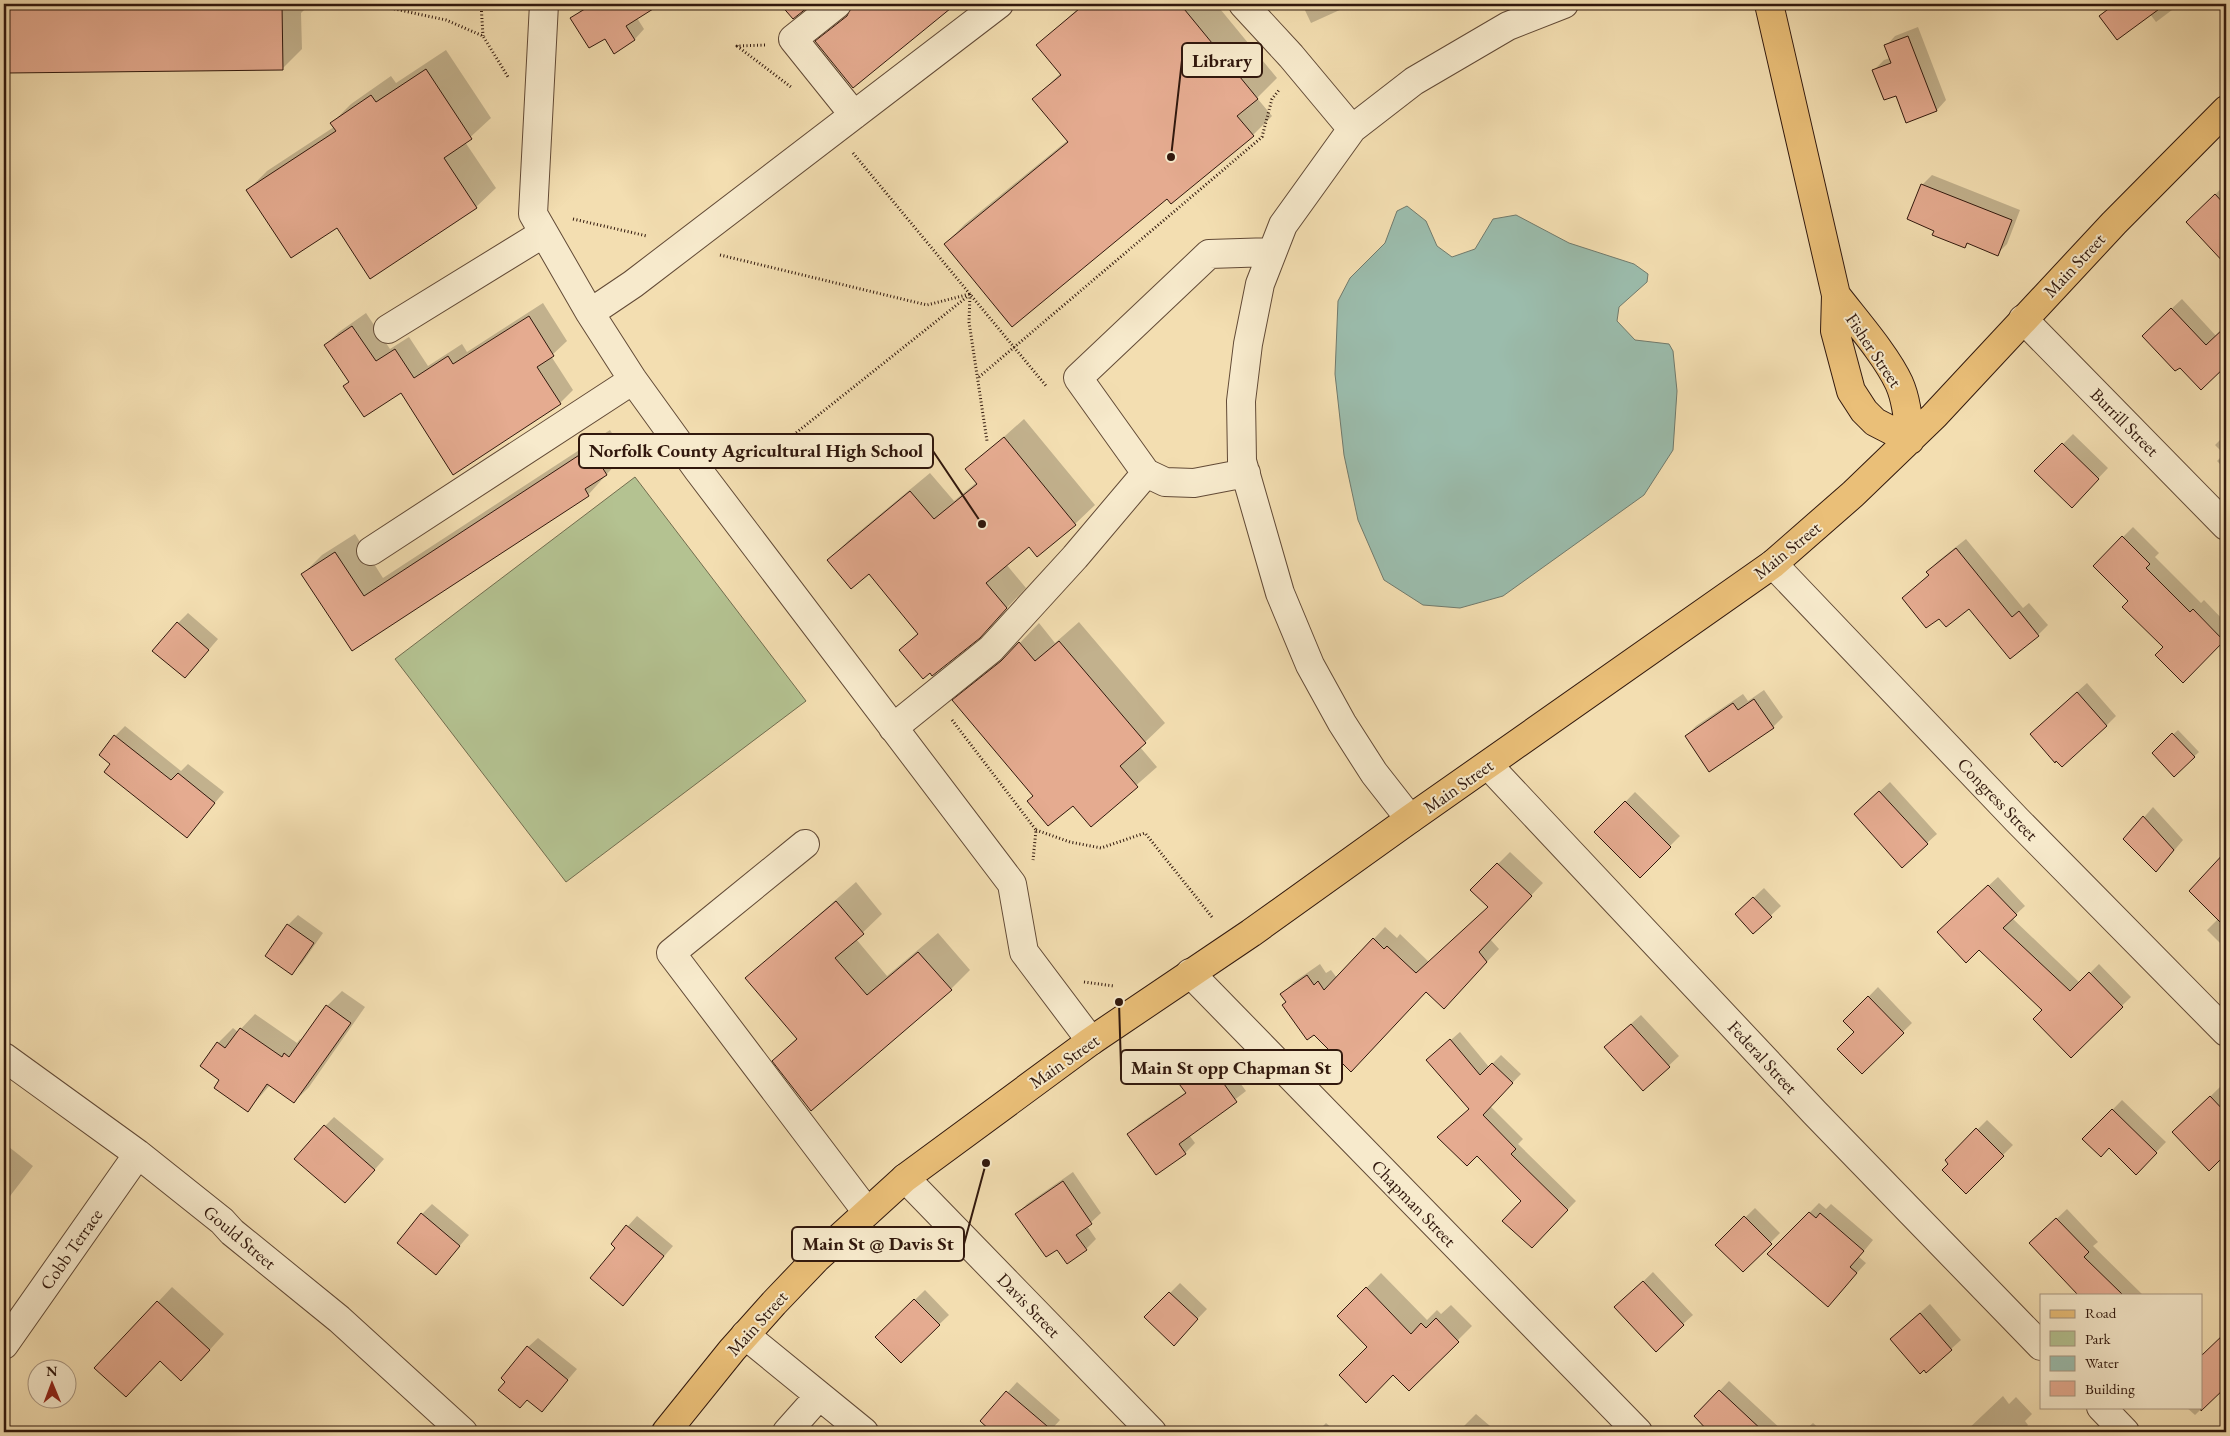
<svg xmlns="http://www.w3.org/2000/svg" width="2230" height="1436" font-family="'EB Garamond',serif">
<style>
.green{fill:#b4c291;stroke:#726d4f}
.water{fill:#9bbcac;stroke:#717a6c}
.shadow{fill:#0003}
.building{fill:#e5ab90;stroke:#31180d}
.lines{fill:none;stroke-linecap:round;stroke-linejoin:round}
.minor-casing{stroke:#624a36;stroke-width:30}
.major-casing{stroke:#31180d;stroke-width:30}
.path{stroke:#31180d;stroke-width:3;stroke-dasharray:1 2.5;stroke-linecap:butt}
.minor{stroke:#f7eacc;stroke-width:28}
.major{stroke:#eabf78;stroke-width:28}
.labels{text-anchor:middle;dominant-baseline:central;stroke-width:4;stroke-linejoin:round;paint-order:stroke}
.street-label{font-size:18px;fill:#31180d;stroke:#f7eacc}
.leader{fill:none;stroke:#31180d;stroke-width:2}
.callout-dot{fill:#31180d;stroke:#f7eacc;stroke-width:2}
.callout{fill:#f7eacc;stroke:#31180d;stroke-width:2}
.callout-label{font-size:19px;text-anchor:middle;font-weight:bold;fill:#31180d}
</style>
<rect width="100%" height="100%" fill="#f3deb1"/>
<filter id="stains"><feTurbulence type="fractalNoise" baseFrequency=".004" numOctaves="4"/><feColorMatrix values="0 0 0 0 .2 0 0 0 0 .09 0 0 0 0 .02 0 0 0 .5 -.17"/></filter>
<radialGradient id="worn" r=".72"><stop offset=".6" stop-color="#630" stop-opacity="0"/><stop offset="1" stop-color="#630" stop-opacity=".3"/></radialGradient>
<!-- green -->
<path class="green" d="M 635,477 L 806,701 L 566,882 L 395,659 Z"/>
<!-- water -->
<path class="water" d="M 1407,206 L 1426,221 L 1437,246 L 1452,257 L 1475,249 L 1493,219 L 1516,215 L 1569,243 L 1634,264 L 1648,274 L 1647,282 L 1619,307 L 1617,321 L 1635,340 L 1669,344 L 1673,351 L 1677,391 L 1673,450 L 1644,495 L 1503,596 L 1460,608 L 1423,605 L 1384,580 L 1358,520 L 1344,455 L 1335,374 L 1338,301 L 1350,278 L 1385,243 L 1397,211 Z"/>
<!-- shadow -->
<path class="shadow" d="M 7,4 L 310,4 L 301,13 L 302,49 L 282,69 L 8,71 Z
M 589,4 L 651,4 L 652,5 L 637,18 L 644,29 L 635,39 L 614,52 L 605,37 L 572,18 Z
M 853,4 L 954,4 L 853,87 L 821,37 L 853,10 Z
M 1083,4 L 1216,4 L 1277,78 L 1257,98 L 1272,116 L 1253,135 L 1167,198 L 945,244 L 965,224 L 1068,140 L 1034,99 L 1061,73 L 1038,45 Z
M 1302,4 L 1353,4 L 1311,23 Z
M 2113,4 L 2180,4 L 2156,22 L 2150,14 L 2100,16 Z
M 1918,27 L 1946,100 L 1937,110 L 1896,94 L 1874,70 L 1884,60 L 1890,58 L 1886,46 L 1895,36 Z
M 446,50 L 491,118 L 465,142 L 496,188 L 476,207 L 337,226 L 248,190 L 267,171 L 334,127 L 332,123 L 351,104 L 391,76 L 396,83 Z
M 1932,175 L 2020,210 L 2007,244 L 1997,254 L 1968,243 L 1965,246 L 1936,230 L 1922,185 Z
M 2225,185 L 2226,186 L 2226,263 L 2197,212 Z
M 2182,299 L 2217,337 L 2226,327 L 2226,364 L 2201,388 L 2153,326 Z
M 543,303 L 567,341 L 551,356 L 573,390 L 560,403 L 345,386 L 350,381 L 325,345 L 339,332 L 366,313 L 390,349 L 409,337 L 428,366 L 462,344 L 467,352 Z
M 1024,419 L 1095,505 L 1075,524 L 1029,545 L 1006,564 L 1026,588 L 979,637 L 901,650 L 919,632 L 869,572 L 829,560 L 848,541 L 930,473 L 954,501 L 977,482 L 967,470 Z
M 610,430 L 625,454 L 588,495 L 352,649 L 303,574 L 322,555 L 355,534 L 383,578 Z
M 2073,434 L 2108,468 L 2072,506 L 2036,471 Z
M 2226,434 L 2226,470 L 2217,461 L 2224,454 L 2215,445 Z
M 2133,527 L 2159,553 L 2155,557 L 2201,603 L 2204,600 L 2226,623 L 2226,637 L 2183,681 L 2165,647 L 2129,601 L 2094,566 Z
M 1966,539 L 2023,608 L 2029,603 L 2048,625 L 2038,635 L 1969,607 L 1939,617 L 1903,598 L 1930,574 L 1928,572 L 1937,562 Z
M 188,613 L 218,639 L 194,667 L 178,623 Z
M 1079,622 L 1165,723 L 1140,747 L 1157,767 L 1091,825 L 1073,804 L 954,700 L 974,681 L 1016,647 L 1039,623 L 1055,643 Z
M 2087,683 L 2116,716 L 2106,726 L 2057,760 L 2041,724 Z
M 1764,690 L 1783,717 L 1773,727 L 1686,736 L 1696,726 L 1743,694 L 1748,701 Z
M 125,726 L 181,771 L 188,764 L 224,792 L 187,836 L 112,763 L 115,736 Z
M 2178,730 L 2199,752 L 2174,775 L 2153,753 Z
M 1890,782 L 1937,834 L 1927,843 L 1865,805 Z
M 1635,792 L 1680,836 L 1640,876 L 1596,832 Z
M 2153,807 L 2183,840 L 2166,860 L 2125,839 Z
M 1510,852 L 1543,883 L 1490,939 L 1499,949 L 1456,995 L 1426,991 L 1287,1001 L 1282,994 L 1294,982 L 1320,964 L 1326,973 L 1331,970 L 1337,978 L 1385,927 L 1397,938 L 1400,934 L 1429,962 L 1489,906 L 1472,890 Z
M 2226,853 L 2226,949 L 2207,930 L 2219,918 L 2190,891 Z
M 1998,877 L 2025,906 L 2012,918 L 2080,983 L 2099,964 L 2131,997 L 2071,1056 L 2043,1010 L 1979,948 L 1948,923 Z
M 856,882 L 882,914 L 856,939 L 887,976 L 938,933 L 970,970 L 951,989 L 774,1061 L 798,1037 L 747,978 Z
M 1764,888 L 1781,906 L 1753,932 L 1736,914 Z
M 298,915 L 323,933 L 302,963 L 292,973 L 267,955 L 288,925 Z
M 1878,987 L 1912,1023 L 1862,1072 L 1856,1032 L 1845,1021 Z
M 342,991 L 365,1007 L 309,1087 L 294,1102 L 270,1085 L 248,1110 L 221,1080 L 218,1043 L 233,1028 L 238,1032 L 255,1014 L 297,1043 L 300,1039 L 302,1041 L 327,1006 Z
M 1641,1015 L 1679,1056 L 1643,1090 L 1615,1038 Z
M 1460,1032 L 1489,1067 L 1501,1055 L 1521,1074 L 1490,1106 L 1523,1139 L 1518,1144 L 1576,1201 L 1540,1238 L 1523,1201 L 1437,1052 Z
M 1216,1050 L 1246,1091 L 1189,1135 L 1195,1143 L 1185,1153 L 1129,1134 L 1139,1124 L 1186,1092 L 1178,1080 Z
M 2220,1087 L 2226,1093 L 2226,1152 L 2209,1169 L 2174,1132 Z
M 2122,1100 L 2166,1142 L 2136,1173 L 2109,1147 L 2084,1139 Z
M 334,1117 L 384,1159 L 355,1192 L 325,1126 Z
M 1987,1120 L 2013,1145 L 1966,1192 L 1947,1160 Z
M 4,1143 L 33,1166 L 4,1204 Z
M 1073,1172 L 1101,1213 L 1087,1226 L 1096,1239 L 1086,1249 L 1057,1248 L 1017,1214 L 1027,1204 Z
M 1819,1203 L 1826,1209 L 1831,1204 L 1873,1240 L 1859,1257 L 1866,1263 L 1828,1305 L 1769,1254 Z
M 432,1204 L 469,1235 L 445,1263 L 422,1214 Z
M 1755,1208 L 1780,1233 L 1743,1270 L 1717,1245 Z
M 2067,1209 L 2098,1242 L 2093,1246 L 2143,1295 L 2081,1295 L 2031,1243 Z
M 637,1216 L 673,1246 L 623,1304 L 617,1248 L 612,1244 Z
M 1653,1272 L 1693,1315 L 1683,1324 L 1626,1298 Z
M 1381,1273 L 1427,1320 L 1437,1310 L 1441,1314 L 1451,1305 L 1472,1326 L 1409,1389 L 1339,1316 Z
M 1180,1283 L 1207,1309 L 1183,1334 L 1146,1317 Z
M 172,1287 L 224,1334 L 196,1365 L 158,1302 Z
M 925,1290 L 949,1315 L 901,1361 L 877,1337 Z
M 1930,1304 L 1961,1340 L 1951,1349 L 1901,1329 Z
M 2226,1333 L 2226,1385 L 2195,1415 L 2186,1407 L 2201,1407 L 2201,1351 L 2204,1354 Z
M 538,1338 L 577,1369 L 542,1410 L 528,1347 Z
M 1729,1381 L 1784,1432 L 1709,1432 L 1695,1417 Z
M 1017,1382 L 1060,1420 L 1049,1432 L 994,1432 L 982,1421 Z
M 2003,1396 L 2009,1404 L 2016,1397 L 2032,1414 L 2025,1421 L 2028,1425 L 2021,1432 L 1965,1432 Z
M 1476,1414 L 1497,1432 L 1458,1432 Z
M 1326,1423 L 1336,1432 L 1317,1432 Z
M 1813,1423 L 1823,1432 L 1803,1432 Z
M 887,1428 L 892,1432 L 840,1432 L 842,1431 Z"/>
<!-- building -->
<path class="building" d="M 6,4 L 282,4 L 283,70 L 7,73 Z
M 593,4 L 661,4 L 626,26 L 635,40 L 614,54 L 605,39 L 589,48 L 570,18 Z
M 780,4 L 812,4 L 793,19 Z
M 852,4 L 956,4 L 853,88 L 815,41 L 847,16 Z
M 1085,4 L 1180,4 L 1258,99 L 1237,116 L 1254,136 L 1171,204 L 1167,199 L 1012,327 L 944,244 L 1068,142 L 1032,99 L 1061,75 L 1036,45 Z
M 2115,4 L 2166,4 L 2117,40 L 2099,16 Z
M 1908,36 L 1937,111 L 1906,123 L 1896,96 L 1884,100 L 1872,70 L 1891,63 L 1884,45 Z
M 426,69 L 472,139 L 444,158 L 477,208 L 370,279 L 337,228 L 291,258 L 246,190 L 336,131 L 330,123 L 371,95 L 376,102 Z
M 1921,184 L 2012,220 L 1998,256 L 1967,243 L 1965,248 L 1932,235 L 1934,231 L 1907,219 Z
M 2215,194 L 2226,206 L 2226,265 L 2186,222 Z
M 2171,308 L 2206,345 L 2226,326 L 2226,366 L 2201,390 L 2180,368 L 2175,371 L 2142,336 Z
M 529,316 L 554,356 L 537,367 L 561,404 L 453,475 L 401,393 L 364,417 L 343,386 L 349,382 L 324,345 L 352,326 L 376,361 L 395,349 L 414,378 L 448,356 L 453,364 Z
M 1004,437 L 1076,525 L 1037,557 L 1029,547 L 986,583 L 1007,608 L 980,638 L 932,676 L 930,673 L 923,679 L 899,650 L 918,634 L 869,574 L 851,589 L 827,560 L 910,491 L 934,519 L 977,484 L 965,469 Z
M 2062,443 L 2099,479 L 2072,508 L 2034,471 Z
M 590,448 L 607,475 L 585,489 L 589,496 L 352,651 L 301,574 L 335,552 L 364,596 Z
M 2122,536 L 2150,564 L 2146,568 L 2190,612 L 2193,609 L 2224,641 L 2183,683 L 2155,655 L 2163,647 L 2122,607 L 2128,601 L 2093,566 Z
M 1956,548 L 2012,617 L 2019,611 L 2039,636 L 2010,659 L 1969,609 L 1946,627 L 1939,619 L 1926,628 L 1902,598 L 1929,575 L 1926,572 Z
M 177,622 L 209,650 L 185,678 L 152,651 Z
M 1059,641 L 1146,743 L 1120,766 L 1138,787 L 1091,827 L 1073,806 L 1048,826 L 1027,801 L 1033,796 L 952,700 L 1001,661 L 1019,642 L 1035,661 Z
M 2077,692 L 2107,726 L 2062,767 L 2056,761 L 2055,763 L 2030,734 Z
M 1754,699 L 1774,728 L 1709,772 L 1685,736 L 1733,703 L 1738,710 Z
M 2172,733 L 2195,757 L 2174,777 L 2152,753 Z
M 114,735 L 171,780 L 178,773 L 215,803 L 187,838 L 104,772 L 110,764 L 99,755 Z
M 1879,791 L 1928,844 L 1902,868 L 1854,814 Z
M 1625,801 L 1671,847 L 1640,878 L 1594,832 Z
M 2143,816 L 2174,850 L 2156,872 L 2123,839 Z
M 2226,851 L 2226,928 L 2189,891 Z
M 1497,863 L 1532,896 L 1479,952 L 1487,962 L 1444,1009 L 1426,992 L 1351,1072 L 1314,1035 L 1307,1040 L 1282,1005 L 1286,1002 L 1280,994 L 1307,975 L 1314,985 L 1318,981 L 1324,990 L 1373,938 L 1384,949 L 1387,946 L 1416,973 L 1488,907 L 1470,890 Z
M 1988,885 L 2017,915 L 2003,928 L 2070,991 L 2089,972 L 2123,1007 L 2071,1058 L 2033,1019 L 2042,1010 L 1979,950 L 1966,963 L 1937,932 Z
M 1753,897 L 1772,917 L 1753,934 L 1735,914 Z
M 836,901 L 864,934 L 835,958 L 867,995 L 918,952 L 952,990 L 811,1111 L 772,1061 L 797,1039 L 745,978 Z
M 287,924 L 314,943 L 292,975 L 265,956 Z
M 1868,996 L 1904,1033 L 1862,1074 L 1837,1049 L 1854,1032 L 1843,1021 Z
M 326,1005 L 351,1023 L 294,1103 L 267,1084 L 248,1112 L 214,1088 L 219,1080 L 200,1066 L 217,1042 L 225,1048 L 240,1028 L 282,1057 L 284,1053 L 289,1057 Z
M 1631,1024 L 1670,1067 L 1643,1091 L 1604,1047 Z
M 1450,1039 L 1480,1075 L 1492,1063 L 1513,1083 L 1483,1115 L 1516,1149 L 1511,1154 L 1568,1210 L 1532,1248 L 1502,1221 L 1521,1201 L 1477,1156 L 1467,1166 L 1437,1137 L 1469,1109 L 1426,1060 Z
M 1206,1059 L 1237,1102 L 1179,1144 L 1186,1154 L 1156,1175 L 1127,1134 L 1186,1093 L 1176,1080 Z
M 2210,1096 L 2226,1113 L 2226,1154 L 2209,1171 L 2172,1132 Z
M 2112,1109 L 2157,1153 L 2136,1175 L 2109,1148 L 2101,1157 L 2082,1139 Z
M 324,1125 L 375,1170 L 345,1203 L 294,1159 Z
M 1976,1128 L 2004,1156 L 1966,1194 L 1942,1170 L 1948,1164 L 1945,1160 Z
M 1063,1181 L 1092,1224 L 1076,1235 L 1087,1250 L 1067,1264 L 1057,1250 L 1046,1257 L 1015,1214 Z
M 1809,1212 L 1816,1218 L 1820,1213 L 1864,1251 L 1850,1267 L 1857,1273 L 1828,1307 L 1767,1254 Z
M 421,1213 L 460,1246 L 436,1275 L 397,1243 Z
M 1744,1216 L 1772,1244 L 1743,1272 L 1715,1245 Z
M 2056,1218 L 2089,1252 L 2084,1257 L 2123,1295 L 2078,1295 L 2029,1243 Z
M 626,1225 L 664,1256 L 623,1306 L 590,1278 L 615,1248 L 611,1244 Z
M 1643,1281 L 1684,1325 L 1656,1352 L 1614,1307 Z
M 1366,1287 L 1411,1334 L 1421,1323 L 1426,1328 L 1436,1318 L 1459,1342 L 1409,1391 L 1393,1375 L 1366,1403 L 1339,1375 L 1367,1347 L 1337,1316 Z
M 1169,1292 L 1198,1319 L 1174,1346 L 1144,1317 Z
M 914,1299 L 940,1325 L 901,1363 L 875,1337 Z
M 157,1301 L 210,1350 L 181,1381 L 160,1361 L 126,1397 L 94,1368 Z
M 1920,1313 L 1952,1350 L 1926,1373 L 1924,1370 L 1920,1374 L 1890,1339 Z
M 2226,1332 L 2226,1387 L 2201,1411 L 2201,1356 Z
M 527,1346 L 568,1380 L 542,1412 L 527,1400 L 520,1408 L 498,1390 L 505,1382 L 501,1378 Z
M 1719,1390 L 1764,1432 L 1709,1432 L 1694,1416 Z
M 1006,1391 L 1054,1432 L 992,1432 L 980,1421 Z"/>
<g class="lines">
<defs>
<path id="minor" d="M 544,4 L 533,214 L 590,313
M 837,4 L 793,39 L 854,115
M 999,4 L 633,284 L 590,313 L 633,380 L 698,470 L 1012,884 L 1024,952 L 1091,1041
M 1243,4 L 1291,56 L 1352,129
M 2023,319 L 2226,526
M 388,329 L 544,233
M 1246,473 L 1194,483 L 1165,482 L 1146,473 L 1078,378 L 1209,254 L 1272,252
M 371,551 L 633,380
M 1773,564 L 2017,820 L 2226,1032
M 893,728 L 991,649 L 1075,557 L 1146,473
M 1488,765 L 1815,1113 L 2041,1346
M 1410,819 L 1374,773 L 1342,723 L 1310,665 L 1280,593 L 1242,461 L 1241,401 L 1248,344 L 1260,284 L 1283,225 L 1352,129 L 1414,81 L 1508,26 L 1564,4
M 805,844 L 671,953 L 867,1212
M 1190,973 L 1638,1432
M 4,1057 L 138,1154 L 222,1221 L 232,1232 L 339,1319 L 463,1432
M 905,1178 L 1152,1432
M 745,1335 L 864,1432
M 4,1345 L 138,1154
M 2101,1407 L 2125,1432
M 787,1432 L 819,1396"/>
<path id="major" d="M 1769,4 L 1836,295 L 1835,331 L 1851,391 L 1864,411 L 1875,422 L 1910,440
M 1836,295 C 1856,321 1886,355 1899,383 C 1907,401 1908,421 1910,440
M 666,1432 L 732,1350 L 774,1303 L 816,1259 L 905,1178 L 1091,1041 L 1251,933 L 1410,819 L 1773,564 L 1853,494 L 1934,416 L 2114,223 L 2226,110"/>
</defs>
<!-- minor casing -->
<use href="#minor" class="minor-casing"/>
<!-- major casing -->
<use href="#major" class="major-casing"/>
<!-- path -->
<path class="path" d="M 335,4 L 381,6 L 446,20 L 483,36 L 508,77
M 481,4 L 483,36
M 765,45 L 737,46 L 791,87
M 853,153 L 1047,387
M 573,219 L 647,236
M 720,255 L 927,305 L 970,294
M 970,294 L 969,322 L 987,441
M 979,377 L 1262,137 L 1272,99 L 1279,90
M 777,448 L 968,296
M 952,720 L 1036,830 L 1033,860
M 1036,830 L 1070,842 L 1101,848 L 1145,833 L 1212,917
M 1084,982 L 1114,986"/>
<!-- minor -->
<use href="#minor" class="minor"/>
<!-- major -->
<use href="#major" class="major"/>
</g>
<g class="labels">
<!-- street labels -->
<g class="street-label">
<text transform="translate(2074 265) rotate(-47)">Main Street</text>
<text transform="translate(1874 350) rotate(56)">Fisher Street</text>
<text transform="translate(2125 422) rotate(45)">Burrill Street</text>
<text transform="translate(1787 550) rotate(-39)">Main Street</text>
<text transform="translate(1458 786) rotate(-35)">Main Street</text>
<text transform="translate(1998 799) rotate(46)">Congress Street</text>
<text transform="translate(1763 1057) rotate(47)">Federal Street</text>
<text transform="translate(1064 1061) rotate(-35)">Main Street</text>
<text transform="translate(1414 1203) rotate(46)">Chapman Street</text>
<text transform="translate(240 1237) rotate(40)">Gould Street</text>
<text transform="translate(71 1249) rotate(-55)">Cobb Terrace</text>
<text transform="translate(1029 1305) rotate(46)">Davis Street</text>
<text transform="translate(757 1323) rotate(-48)">Main Street</text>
</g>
</g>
<!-- callouts -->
<path class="leader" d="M1171 157L1182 60M982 524L933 451M1119 1002L1121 1067M986 1163L964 1244"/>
<g class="callout-dot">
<circle cx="1171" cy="157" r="5"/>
<circle cx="982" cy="524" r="5"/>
<circle cx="1119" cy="1002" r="5"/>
<circle cx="986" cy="1163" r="5"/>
</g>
<g class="callout">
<rect x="1182" y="43" width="80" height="34" rx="5"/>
<rect x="579" y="434" width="354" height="34" rx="5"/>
<rect x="1121" y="1050" width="221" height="34" rx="5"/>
<rect x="792" y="1227" width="172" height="34" rx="5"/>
</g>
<g class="callout-label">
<text x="1222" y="67">Library</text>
<text x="756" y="457">Norfolk County Agricultural High School</text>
<text x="1231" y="1074">Main St opp Chapman St</text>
<text x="878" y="1250">Main St @ Davis St</text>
</g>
<!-- margin -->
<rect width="2230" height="1436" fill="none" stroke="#f3deb1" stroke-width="20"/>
<rect x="5" y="5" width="2220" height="1426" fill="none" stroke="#31180d" stroke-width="2.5"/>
<rect x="10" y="10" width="2210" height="1416" fill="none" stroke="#31180d"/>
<!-- legend -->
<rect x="2040" y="1294" width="162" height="115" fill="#f7eacc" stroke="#a89680"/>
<rect x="2050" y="1310" width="25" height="8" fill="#eabf78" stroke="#a89680"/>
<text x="2085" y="1318" font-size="15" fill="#31180d">Road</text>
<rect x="2050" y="1331" width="25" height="15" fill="#b4c291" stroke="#a89680"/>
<text x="2085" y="1344" font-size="15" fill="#31180d">Park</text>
<rect x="2050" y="1356" width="25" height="15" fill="#9bbcac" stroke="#a89680"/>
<text x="2085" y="1368" font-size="15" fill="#31180d">Water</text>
<rect x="2050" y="1381" width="25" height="15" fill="#e5ab90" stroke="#a89680"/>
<text x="2085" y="1394" font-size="15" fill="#31180d">Building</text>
<!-- north arrow -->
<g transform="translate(52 1384) rotate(359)"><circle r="24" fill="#f7eacc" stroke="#a89680"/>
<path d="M0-4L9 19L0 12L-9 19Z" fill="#8f2418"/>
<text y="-8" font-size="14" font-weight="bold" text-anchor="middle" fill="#31180d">N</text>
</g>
<rect width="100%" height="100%" filter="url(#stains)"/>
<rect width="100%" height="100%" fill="url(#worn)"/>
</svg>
